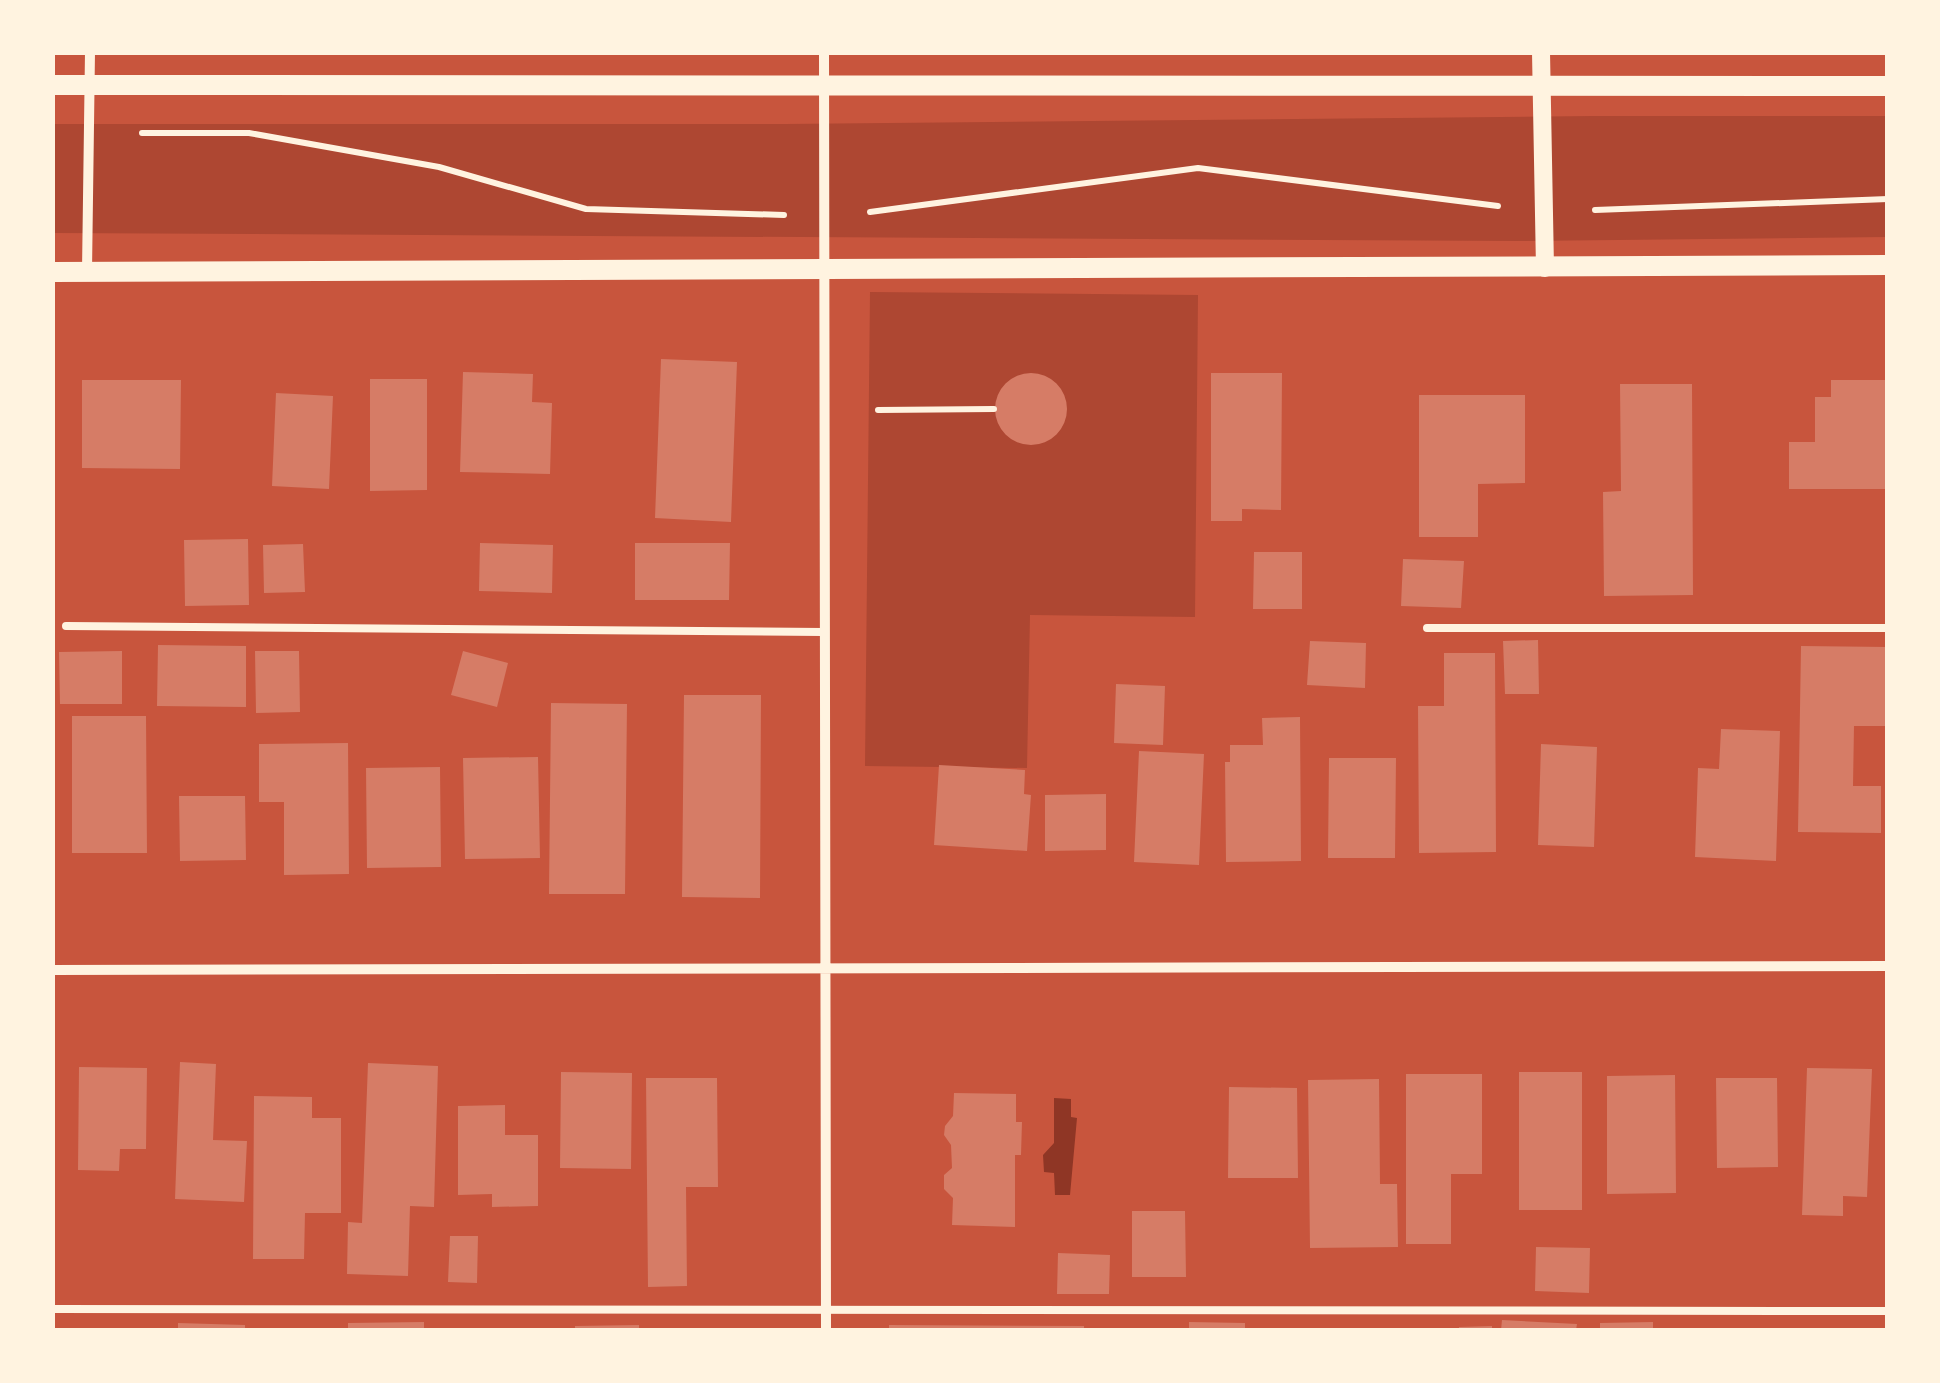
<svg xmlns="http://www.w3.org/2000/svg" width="1940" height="1383" font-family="'Fira Sans',sans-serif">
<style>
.green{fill:#ae4732}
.water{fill:#8f3625}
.building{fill:#d67c66}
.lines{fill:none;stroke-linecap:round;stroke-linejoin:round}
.path{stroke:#fff3e0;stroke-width:6}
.service{stroke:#fff3e0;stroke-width:8}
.minor{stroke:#fff3e0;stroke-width:10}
.tertiary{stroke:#fff3e0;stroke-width:18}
.secondary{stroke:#fff3e0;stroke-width:20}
</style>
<rect width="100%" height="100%" fill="#c8553d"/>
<!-- green -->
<path class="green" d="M 1594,116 L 1887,116 L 1887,237 L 1519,241 L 53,233 L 53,124 L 785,124 Z
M 870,292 L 1198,295 L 1195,617 L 1030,615 L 1027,768 L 865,766 Z"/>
<!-- water -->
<path class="water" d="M 1054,1098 L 1071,1099 L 1071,1117 L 1077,1118 L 1070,1195 L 1055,1195 L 1054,1173 L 1044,1172 L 1043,1155 L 1054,1143 Z"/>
<!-- building -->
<path class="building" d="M 661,359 L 737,362 L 731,522 L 655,518 Z
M 463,372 L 533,374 L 532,402 L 552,403 L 550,474 L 460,472 Z
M995 409a36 36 0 1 1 72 0a36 36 0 1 1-72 0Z
M 1211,373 L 1282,373 L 1281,510 L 1242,509 L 1242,521 L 1211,521 Z
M 370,379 L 427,379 L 427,490 L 370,491 Z
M 82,380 L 181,380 L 180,469 L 82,468 Z
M 1831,380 L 1888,380 L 1888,489 L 1789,489 L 1789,442 L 1815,442 L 1815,397 L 1831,397 Z
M 1620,384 L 1692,384 L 1693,595 L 1604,596 L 1603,492 L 1621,491 Z
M 276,393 L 333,396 L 329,489 L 272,486 Z
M 1419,395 L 1525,395 L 1525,483 L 1478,484 L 1478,537 L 1419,537 Z
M 248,539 L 249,605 L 185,606 L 184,540 Z
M 480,543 L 553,545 L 552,593 L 479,591 Z
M 635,543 L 730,543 L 729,600 L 635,600 Z
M 303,544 L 305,592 L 264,593 L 263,545 Z
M 1254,552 L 1302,552 L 1302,609 L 1253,609 Z
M 1403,559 L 1464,561 L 1461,608 L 1401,606 Z
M 1538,640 L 1539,694 L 1505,694 L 1503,641 Z
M 1310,641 L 1366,643 L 1365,688 L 1307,685 Z
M 158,645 L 246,646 L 246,707 L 157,706 Z
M 1801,646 L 1888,647 L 1887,726 L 1854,726 L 1853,786 L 1881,786 L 1881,833 L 1798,832 Z
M 122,651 L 122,704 L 60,704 L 59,652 Z
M 255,651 L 299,651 L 300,712 L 256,713 Z
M 463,651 L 508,663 L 497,707 L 451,695 Z
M 1444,653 L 1495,653 L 1496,852 L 1419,853 L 1418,706 L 1444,706 Z
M 1116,684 L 1165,686 L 1163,745 L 1114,743 Z
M 684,695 L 761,695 L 760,898 L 682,897 Z
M 551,703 L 627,704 L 625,894 L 549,894 Z
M 72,716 L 146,716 L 147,853 L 72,853 Z
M 1300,717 L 1301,861 L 1226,862 L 1225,762 L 1230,762 L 1230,745 L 1263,745 L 1262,718 Z
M 1721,729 L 1780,731 L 1776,861 L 1695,857 L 1698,768 L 1719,769 Z
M 348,743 L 349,874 L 284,875 L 284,802 L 259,802 L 259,744 Z
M 1541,744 L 1597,747 L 1594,847 L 1538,845 Z
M 1139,751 L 1204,754 L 1199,865 L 1134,862 Z
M 538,757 L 540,858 L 465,859 L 463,758 Z
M 1329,758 L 1396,758 L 1395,858 L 1328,858 Z
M 939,765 L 1025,770 L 1024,794 L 1031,795 L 1027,851 L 934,845 Z
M 440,767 L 441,867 L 367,868 L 366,768 Z
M 1106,794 L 1106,850 L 1045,851 L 1045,795 Z
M 179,796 L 245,796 L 246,860 L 180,861 Z
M 180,1062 L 216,1064 L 213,1140 L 247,1141 L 244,1202 L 175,1199 Z
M 368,1063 L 438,1066 L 434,1207 L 410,1206 L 408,1276 L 347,1274 L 348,1222 L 362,1223 Z
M 79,1067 L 147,1068 L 146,1149 L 120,1149 L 119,1171 L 78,1170 Z
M 1807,1068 L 1872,1069 L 1867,1197 L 1843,1196 L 1843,1216 L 1802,1215 Z
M 561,1072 L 632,1073 L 631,1169 L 560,1168 Z
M 1519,1072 L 1582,1072 L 1582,1210 L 1519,1210 Z
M 1406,1074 L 1482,1074 L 1482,1174 L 1451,1174 L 1451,1244 L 1406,1244 Z
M 1675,1075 L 1676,1193 L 1607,1194 L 1607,1076 Z
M 646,1078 L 717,1078 L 718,1187 L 686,1187 L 687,1286 L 648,1287 Z
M 1716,1078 L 1777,1078 L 1778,1167 L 1717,1168 Z
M 1379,1079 L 1380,1184 L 1397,1184 L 1398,1247 L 1310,1248 L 1308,1080 Z
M 1229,1087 L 1297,1088 L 1298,1178 L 1228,1178 Z
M 954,1093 L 1016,1094 L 1016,1122 L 1022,1122 L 1021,1155 L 1015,1155 L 1015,1227 L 952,1225 L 953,1198 L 944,1189 L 944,1175 L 952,1168 L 951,1145 L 944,1135 L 945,1126 L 953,1116 Z
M 254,1096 L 312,1097 L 312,1118 L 341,1118 L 341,1213 L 305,1213 L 304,1259 L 253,1259 Z
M 505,1105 L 505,1135 L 538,1135 L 538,1206 L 492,1207 L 492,1194 L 458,1195 L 458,1106 Z
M 1132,1211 L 1185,1211 L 1186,1277 L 1132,1277 Z
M 450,1236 L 478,1236 L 477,1283 L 448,1282 Z
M 1536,1247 L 1590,1248 L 1589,1293 L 1535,1291 Z
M 1058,1253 L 1110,1255 L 1109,1294 L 1057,1294 Z
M 1502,1320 L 1577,1324 L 1576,1330 L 1501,1330 Z
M 424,1322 L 424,1330 L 348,1330 L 348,1323 Z
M 1189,1322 L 1245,1323 L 1245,1330 L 1189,1330 Z
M 1653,1322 L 1653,1330 L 1600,1330 L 1600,1323 Z
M 178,1323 L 245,1325 L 245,1330 L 178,1330 Z
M 639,1325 L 639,1330 L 575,1330 L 575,1326 Z
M 889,1325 L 1084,1326 L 1084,1330 L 889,1330 Z
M 1492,1326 L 1492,1330 L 1459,1330 L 1459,1327 Z"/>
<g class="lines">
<!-- path -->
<path class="path" d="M 142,133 L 249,133 L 439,167 L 586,209 L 784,215
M 1595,210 L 1888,199
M 870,212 L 1198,168 L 1498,206
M 878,410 L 994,409"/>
<!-- service -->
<path class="service" d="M 66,626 L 823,632
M 1427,628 L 1888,628
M 52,1309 L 1888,1311"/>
<!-- minor -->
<path class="minor" d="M 824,52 L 826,1330
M 87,271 L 90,52
M 52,970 L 1888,966"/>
<!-- tertiary -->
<path class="tertiary" d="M 1541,52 L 1545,268"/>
<!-- secondary -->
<path class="secondary" d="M 52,85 L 1888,86
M 52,272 L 1888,265"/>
</g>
<!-- border -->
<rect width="1940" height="1383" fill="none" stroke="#fff3e0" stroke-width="110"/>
</svg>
